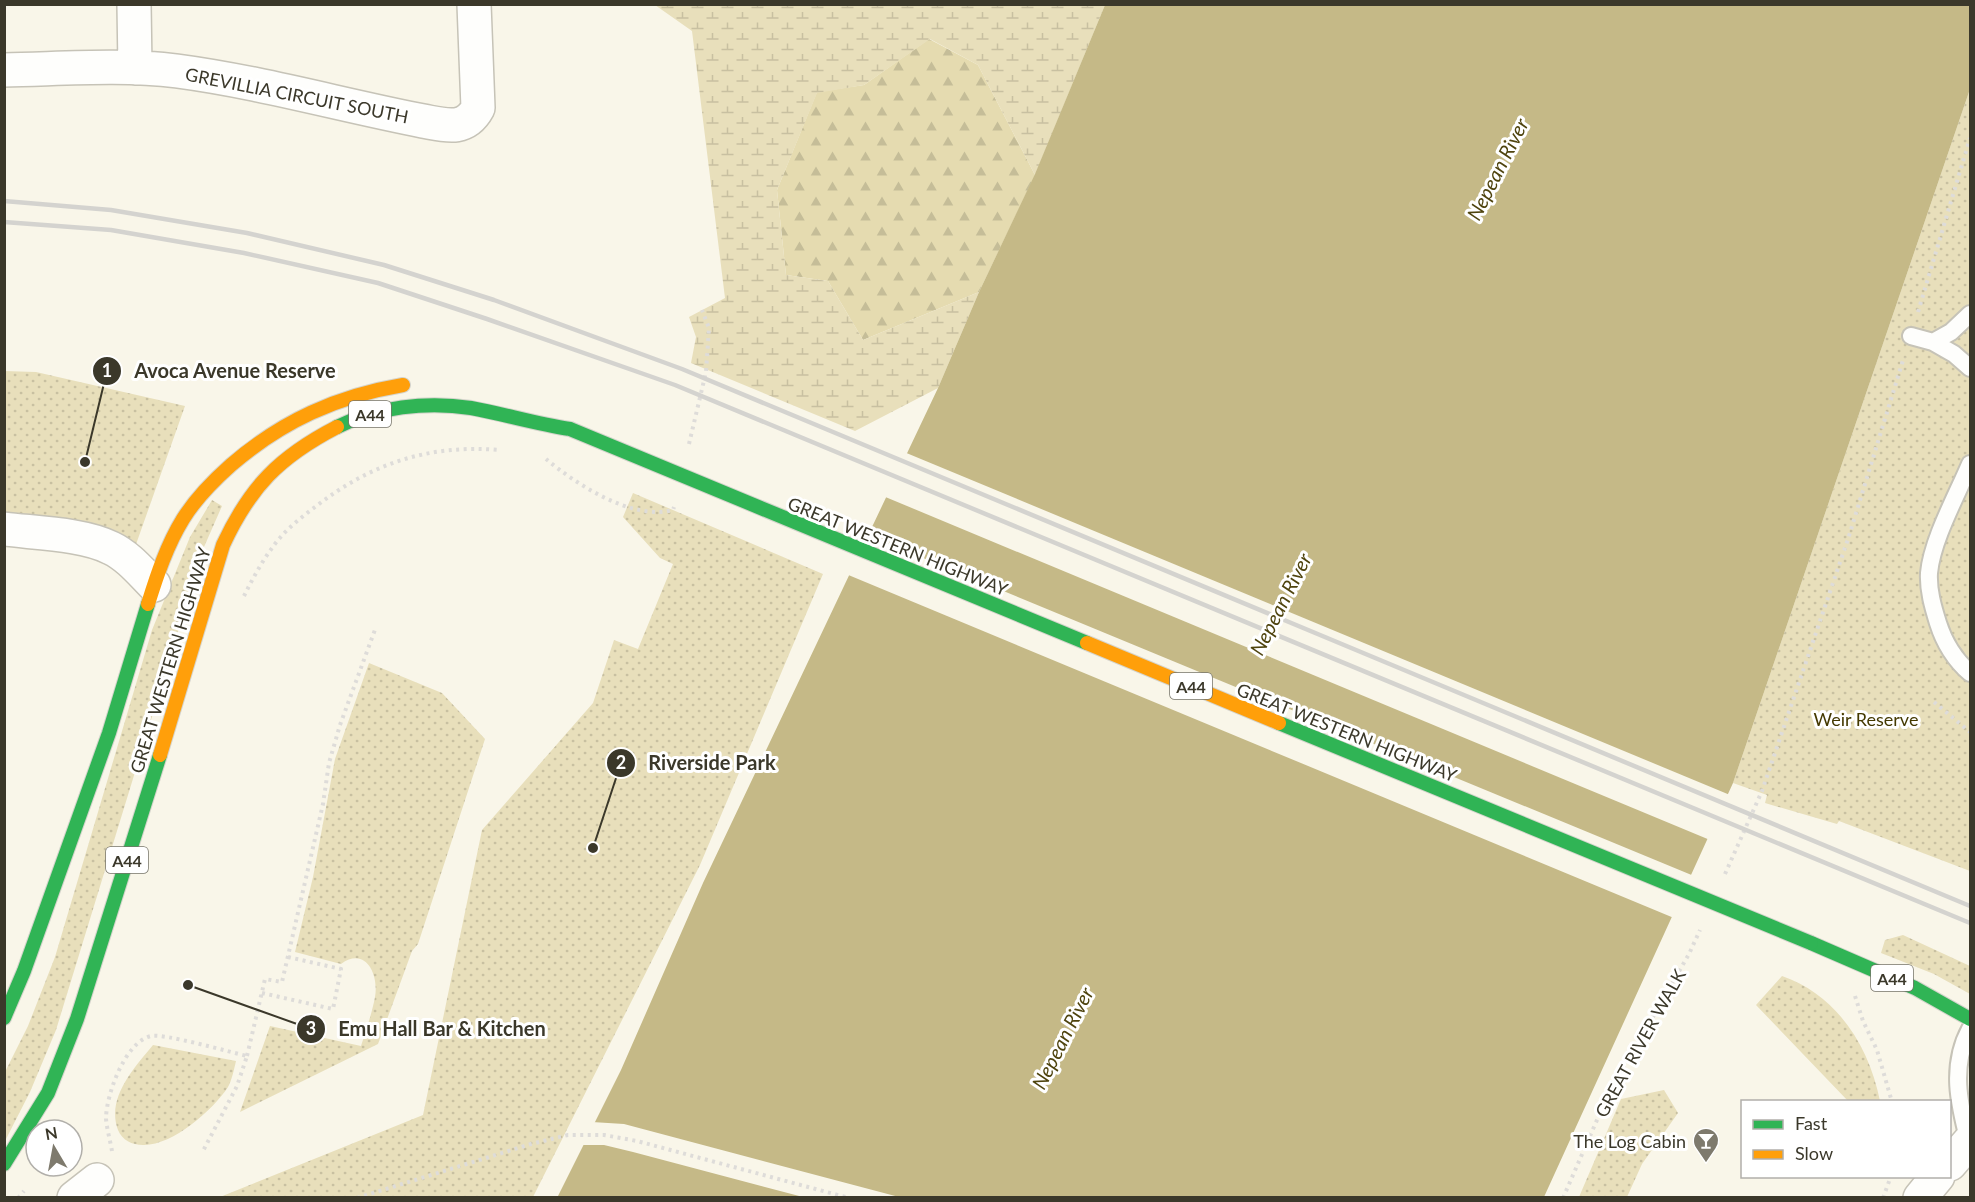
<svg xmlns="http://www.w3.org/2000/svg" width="1975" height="1202" font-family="Lato,sans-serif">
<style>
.grass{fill:url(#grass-dots)}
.forest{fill:url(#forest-firs)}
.wetland{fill:url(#wetland-marsh)}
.water{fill:#c5b987}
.pier{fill:#f9f6e9}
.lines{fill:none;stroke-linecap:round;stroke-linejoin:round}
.lane-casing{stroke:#c6c3b7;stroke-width:20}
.street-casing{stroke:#c6c3b7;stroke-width:36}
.fast-casing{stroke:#d5d4cc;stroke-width:16}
.slow-casing{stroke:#d5d4cc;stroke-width:16}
.path{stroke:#dedcd9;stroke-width:4;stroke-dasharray:3 4.5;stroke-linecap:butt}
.lane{stroke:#fefefc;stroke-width:16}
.street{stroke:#fefefc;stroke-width:33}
.fast{stroke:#30b455;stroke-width:14}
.slow{stroke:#ff9f0a;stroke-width:14}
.rail{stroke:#d4d3cf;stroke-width:4.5}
.fast-bridge-casing{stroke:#d5d4cc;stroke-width:16;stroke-linecap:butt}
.slow-bridge-casing{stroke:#d5d4cc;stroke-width:16;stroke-linecap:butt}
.fast-bridge{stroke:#30b455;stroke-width:14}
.slow-bridge{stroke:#ff9f0a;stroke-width:14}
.labels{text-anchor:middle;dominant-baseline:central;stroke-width:6;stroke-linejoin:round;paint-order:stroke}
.shield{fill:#fff;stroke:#76746a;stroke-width:1.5}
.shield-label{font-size:16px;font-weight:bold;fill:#3b382a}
.street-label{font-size:18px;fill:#3b382a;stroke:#fff}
.park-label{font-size:18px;fill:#443900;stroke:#fff}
.poi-label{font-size:18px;fill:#3b382a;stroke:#fff;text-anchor:end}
.water-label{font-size:20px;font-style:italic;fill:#4f440e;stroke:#fff}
.leader{fill:none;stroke:#3b382a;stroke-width:2}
.callout-dot{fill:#3b382a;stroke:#fff;stroke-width:2}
.mark-label{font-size:18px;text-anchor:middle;font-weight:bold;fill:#fff}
.callout-label{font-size:20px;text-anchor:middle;font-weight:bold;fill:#3b382a;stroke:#fff;stroke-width:6;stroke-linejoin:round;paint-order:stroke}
</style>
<defs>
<pattern id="grass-dots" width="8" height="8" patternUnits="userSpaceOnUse" patternTransform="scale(1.5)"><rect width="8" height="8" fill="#e8dfbb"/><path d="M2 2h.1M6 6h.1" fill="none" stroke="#c8c0a1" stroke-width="1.8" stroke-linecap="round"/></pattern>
<pattern id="forest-firs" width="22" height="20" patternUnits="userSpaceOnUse" patternTransform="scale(1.5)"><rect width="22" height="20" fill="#e5dbb0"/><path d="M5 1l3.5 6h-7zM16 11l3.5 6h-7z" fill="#c5bd98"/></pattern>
<pattern id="wetland-marsh" width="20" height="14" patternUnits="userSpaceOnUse" patternTransform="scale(1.5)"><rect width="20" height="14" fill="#e8dfbb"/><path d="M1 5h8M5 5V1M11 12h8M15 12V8" fill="none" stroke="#c8c0a1"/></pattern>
</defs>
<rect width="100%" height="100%" fill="#f9f6e9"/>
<!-- grass -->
<path class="grass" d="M 1970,89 L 1970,871 L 1839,821 L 1837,824 L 1765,803 L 1767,795 L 1733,783 Z
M 4,371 L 36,372 L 185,406 L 134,550 L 5,519 Z
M 633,493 L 823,574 L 700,865 L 533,1197 L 220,1197 L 423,1115 L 482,830 L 593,703 L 614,640 L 638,649 L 673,564 L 660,558 L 623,517 Z
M 212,500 L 222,506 L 204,547 L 56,1030 L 30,1092 L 5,1141 L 5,1072 L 28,1026 L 55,957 L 152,630 L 190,537 Z
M 369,663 L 442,693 L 485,739 L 418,944 L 412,951 L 378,1044 L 240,1112 L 270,1026 L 361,1046 C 366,1031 372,1013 375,997 C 379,975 366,946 341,964 L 295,952 L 313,877 L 335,759 Z
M 1903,935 L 1970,966 L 1970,994 L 1934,974 L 1881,953 L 1885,940 Z
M 1782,976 C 1837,995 1869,1046 1880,1101 L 1848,1101 L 1756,1005 Z
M 153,1045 L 236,1061 C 234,1069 232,1080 228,1087 C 213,1110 172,1146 143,1145 C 132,1145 122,1140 118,1130 C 106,1098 134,1068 153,1045 Z
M 1664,1090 L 1678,1113 L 1642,1164 L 1627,1197 L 1579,1197 L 1621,1099 Z"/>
<!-- forest -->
<path class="forest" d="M 929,39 L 978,65 L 1035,175 L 979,292 L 863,340 L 828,281 L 786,275 L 777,190 L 817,92 L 864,85 Z"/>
<!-- wetland -->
<path class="wetland" d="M 655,5 L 1105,5 L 1035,175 L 978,65 L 930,39 L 864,85 L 817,93 L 777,190 L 786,275 L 828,281 L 863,340 L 979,292 L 938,388 L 855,431 L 691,363 L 696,337 L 689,317 L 725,298 L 692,31 Z"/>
<!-- water -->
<path class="water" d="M 1105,5 L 1970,5 L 1970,89 L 1733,783 L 1544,1197 L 557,1198 L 621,1070 L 703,883 L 938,388 L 979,292 L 1035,174 Z"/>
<!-- pier -->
<path class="pier" d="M 904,452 L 1730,795 L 1710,840 L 883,496 Z
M 865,534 L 1694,876 L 1674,918 L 846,574 Z
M 592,1122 L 624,1124 L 899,1197 L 803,1197 L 633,1152 L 604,1145 L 581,1145 Z"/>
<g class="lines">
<defs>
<path id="lane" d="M 1911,336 L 1933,342 L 1951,332 L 1970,314
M 1933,342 L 1954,354 L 1970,368
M 1970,464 C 1957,495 1932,540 1929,573 C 1928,590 1933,607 1938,623 C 1944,642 1955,660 1970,673
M 1969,1142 C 1959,1104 1950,1066 1970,1029"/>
<path id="street" d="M 134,4 L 135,68
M 4,70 C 61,69 121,64 177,71 C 260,82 341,105 423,121 C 445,125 465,132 478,108 L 474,4
M 4,529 C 36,533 84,534 111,548 C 128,556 141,572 154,585
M 1950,1164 L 1969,1142
M 74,1198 L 97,1180
M 1920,1198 L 1938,1176"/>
<path id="fast" d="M 337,427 C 377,407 426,401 471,408 C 504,414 536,424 570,429
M 1811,943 L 1915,988 L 1970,1019
M 4,1018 L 24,971 L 109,733 L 148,604
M 4,1164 L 48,1093 L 77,1019 L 160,755"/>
<path id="slow" d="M 148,604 C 157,575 167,545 183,519 C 196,498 213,481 231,465 C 282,421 337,396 403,385
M 160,755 L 223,545 C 250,487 279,457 337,427"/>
</defs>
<!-- lane casing -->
<use href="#lane" class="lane-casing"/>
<!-- street casing -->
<use href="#street" class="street-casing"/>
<!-- fast casing -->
<use href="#fast" class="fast-casing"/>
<!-- slow casing -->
<use href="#slow" class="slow-casing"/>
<!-- path -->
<path class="path" d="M 1918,312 L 1970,138
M 689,444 L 706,372 L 709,328 L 702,310
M 546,459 C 576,484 632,521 673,510 L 674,507
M 244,596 C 252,580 261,563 272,548 C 283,532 299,519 315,507 C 370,464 429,444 499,450
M 1934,702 L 1970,732
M 1725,874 L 1762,791 L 1849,536 L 1904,357
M 262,993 L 333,1009 L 341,969 L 288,957
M 1855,996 L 1863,1021 L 1877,1050 L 1892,1102
M 247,1056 L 265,979 L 282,982 L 323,804 L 329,763 L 340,725 L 376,627
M 112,1151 C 110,1140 107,1129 106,1119 C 106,1095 125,1042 151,1036 C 163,1033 230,1052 247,1056 L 237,1086 L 203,1151
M 18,1198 L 24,1191
M 357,1198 L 531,1144 L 568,1135 L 604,1135 L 637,1141 L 849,1198
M 1563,1198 L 1607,1097 L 1689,954 L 1700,930
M 1883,1198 L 1891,1176"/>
<!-- lane -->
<use href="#lane" class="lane"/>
<!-- street -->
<use href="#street" class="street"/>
<!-- fast -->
<use href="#fast" class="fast"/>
<!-- slow -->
<use href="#slow" class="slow"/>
<!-- rail -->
<path class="rail" d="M 4,201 L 111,210 L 247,233 L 384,265 L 494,300 L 682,369 L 1970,906
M 4,222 L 111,230 L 244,253 L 378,283 L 487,319 L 675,385 L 1970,923"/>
<defs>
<path id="fast-bridge" d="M 570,429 L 1087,643
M 1279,723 L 1811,943"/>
<path id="slow-bridge" d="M 1087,643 L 1279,723"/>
</defs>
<!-- fast-bridge casing -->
<use href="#fast-bridge" class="fast-bridge-casing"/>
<!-- slow-bridge casing -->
<use href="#slow-bridge" class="slow-bridge-casing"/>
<!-- fast-bridge -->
<use href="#fast-bridge" class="fast-bridge"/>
<!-- slow-bridge -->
<use href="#slow-bridge" class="slow-bridge"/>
</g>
<!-- icons -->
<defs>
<symbol id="bar-pin" viewBox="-11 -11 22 30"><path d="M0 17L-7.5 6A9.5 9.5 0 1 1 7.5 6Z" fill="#7e7a6d" stroke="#fff"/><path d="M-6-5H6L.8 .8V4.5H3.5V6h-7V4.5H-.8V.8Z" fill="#fff"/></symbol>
</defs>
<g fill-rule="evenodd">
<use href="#bar-pin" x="1691" y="1126" width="30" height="40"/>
</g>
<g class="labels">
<!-- shield labels -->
<g class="shield">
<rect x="349" y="401" width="42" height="26" rx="4.5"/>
<rect x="1170" y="673" width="42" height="26" rx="4.5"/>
<rect x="106" y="847" width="42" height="26" rx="4.5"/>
<rect x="1871" y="965" width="42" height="26" rx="4.5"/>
</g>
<g class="shield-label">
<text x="370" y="414">A44</text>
<text x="1191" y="686">A44</text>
<text x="127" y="860">A44</text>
<text x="1892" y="978">A44</text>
</g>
<!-- street labels -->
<g class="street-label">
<text transform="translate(297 95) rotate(11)">GREVILLIA CIRCUIT SOUTH</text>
<text transform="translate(898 546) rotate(22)">GREAT WESTERN HIGHWAY</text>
<text transform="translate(170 660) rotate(-73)">GREAT WESTERN HIGHWAY</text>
<text transform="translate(1347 732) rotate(22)">GREAT WESTERN HIGHWAY</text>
<text transform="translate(1640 1043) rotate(-61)">GREAT RIVER WALK</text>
</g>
<!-- park labels -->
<g class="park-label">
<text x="1866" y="719">Weir Reserve</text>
</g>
<!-- poi labels -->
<g class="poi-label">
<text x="1686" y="1141">The Log Cabin</text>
</g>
<!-- water labels -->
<g class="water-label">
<text transform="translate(1497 169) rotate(-63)">Nepean River</text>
<text transform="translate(1280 604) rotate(-63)">Nepean River</text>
<text transform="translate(1062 1038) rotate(-63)">Nepean River</text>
</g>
</g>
<!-- callouts -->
<path class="leader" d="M85 462L107 371M593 848L621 763M188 985L311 1029"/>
<g class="callout-dot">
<circle cx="85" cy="462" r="6"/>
<circle cx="593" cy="848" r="6"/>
<circle cx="188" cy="985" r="6"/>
<circle cx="107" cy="371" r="15"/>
<circle cx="621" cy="763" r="15"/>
<circle cx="311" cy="1029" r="15"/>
</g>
<g class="mark-label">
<text x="107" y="377">1</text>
<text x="621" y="769">2</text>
<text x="311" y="1035">3</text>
</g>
<g class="callout-label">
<text x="235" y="378">Avoca Avenue Reserve</text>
<text x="712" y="770">Riverside Park</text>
<text x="442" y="1036">Emu Hall Bar &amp; Kitchen</text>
</g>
<!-- border -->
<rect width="1975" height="1202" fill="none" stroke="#3b382a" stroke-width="12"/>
<!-- legend -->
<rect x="1741" y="1100" width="210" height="78" fill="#ffffff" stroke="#b1afaa" stroke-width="1.5"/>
<rect x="1753" y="1120" width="30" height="9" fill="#30b455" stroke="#b1afaa" stroke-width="1.5"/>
<text x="1795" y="1130" font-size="18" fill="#3b382a">Fast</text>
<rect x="1753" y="1150" width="30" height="9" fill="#ff9f0a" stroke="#b1afaa" stroke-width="1.5"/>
<text x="1795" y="1160" font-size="18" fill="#3b382a">Slow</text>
<!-- north arrow -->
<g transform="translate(54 1148) rotate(350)"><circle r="28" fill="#ffffff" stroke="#b1afaa" stroke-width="1.5"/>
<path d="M0-4.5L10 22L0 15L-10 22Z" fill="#7e7a6d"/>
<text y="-9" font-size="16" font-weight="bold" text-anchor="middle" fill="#3b382a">N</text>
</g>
</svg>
